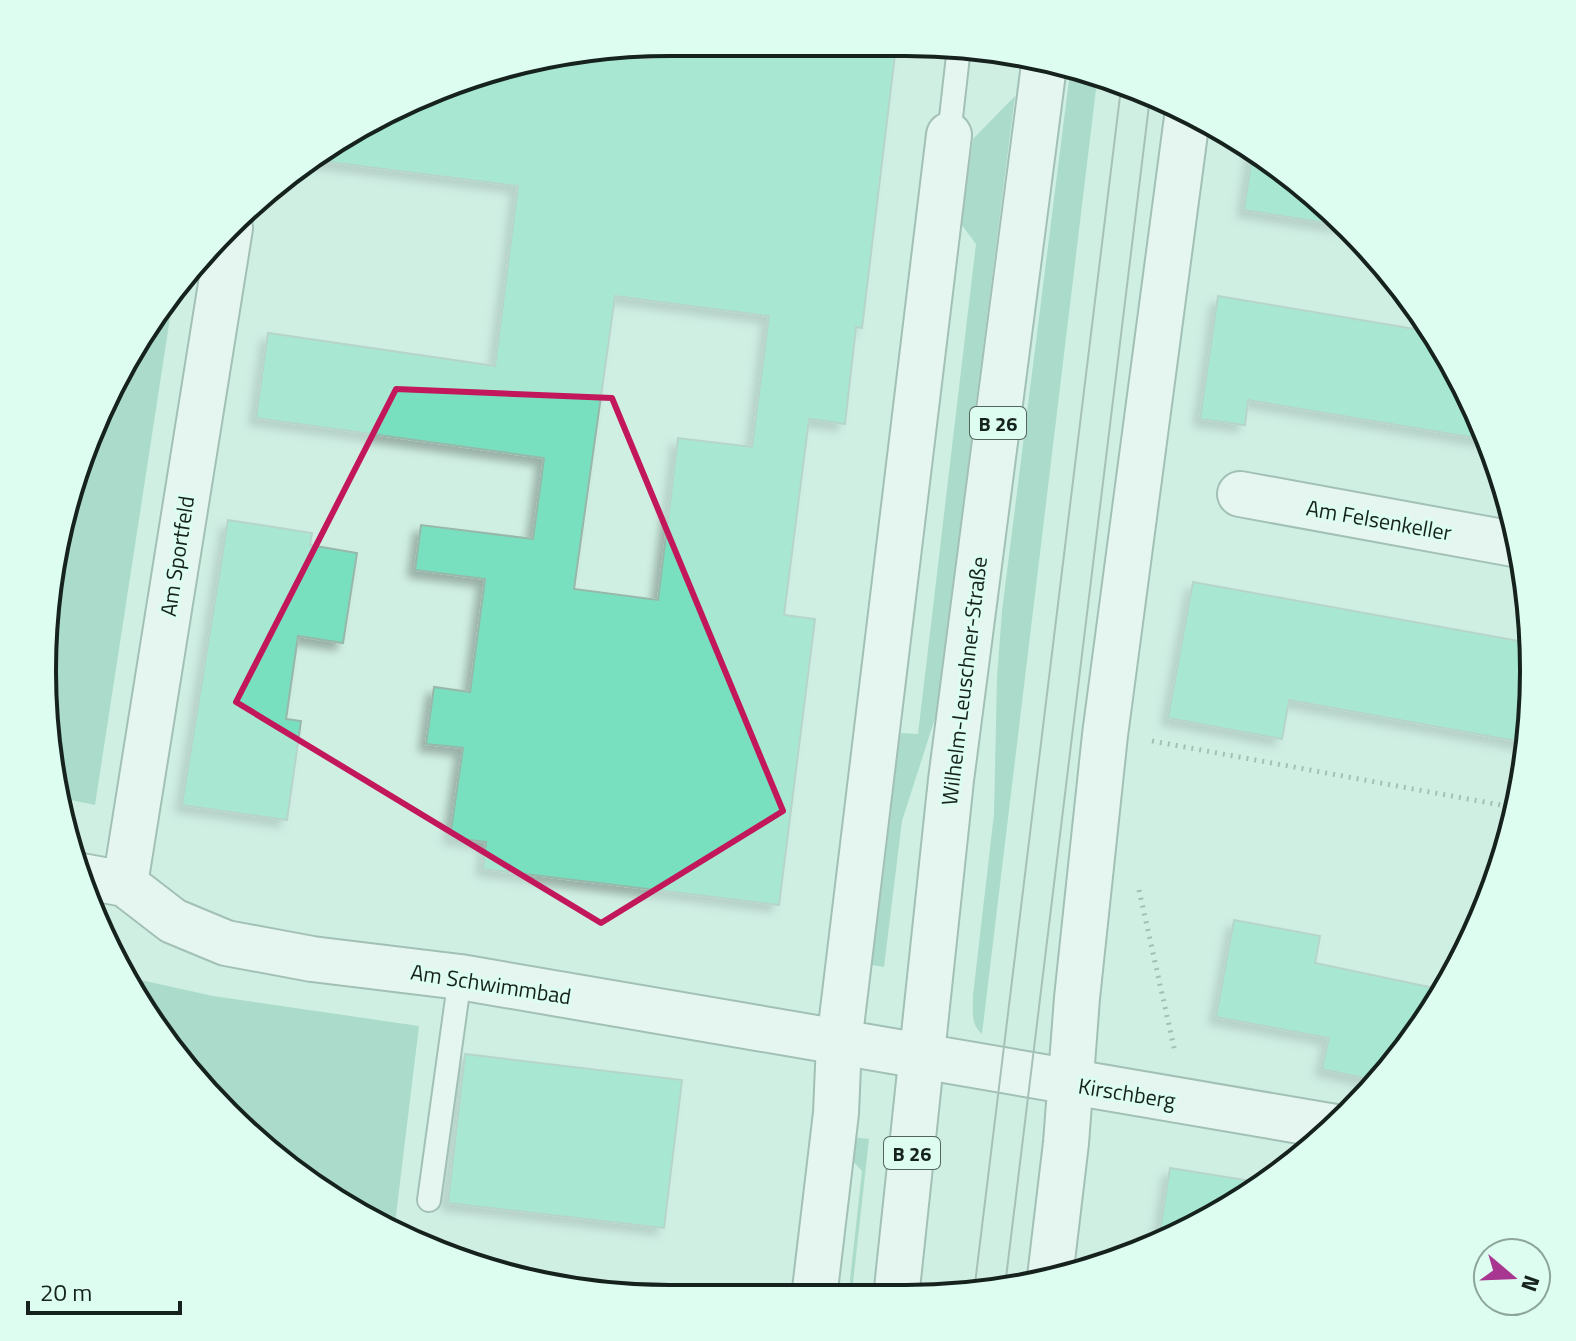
<svg xmlns="http://www.w3.org/2000/svg" width="1576" height="1341" font-family="'Titillium Web',sans-serif">
<style>
.green{fill:#7fc4ac}
.building{fill:#79e0bf;stroke:#98b7ab;stroke-width:2;fill-rule:evenodd;filter:url(#shadow)}
.lines{fill:none;stroke-linecap:round;stroke-linejoin:round}
.service-casing{stroke:#6b887d;stroke-width:26}
.minor-casing{stroke:#6b887d;stroke-width:48}
.primary-casing{stroke:#6b887d;stroke-width:48}
.path{stroke:#70867e;stroke-width:5;stroke-dasharray:2 6;stroke-linecap:butt}
.service{stroke:#fff;stroke-width:22}
.minor{stroke:#fff;stroke-width:44}
.primary{stroke:#fff;stroke-width:44}
.tram{stroke:#738981;stroke-width:2}
.marked{fill:none;stroke:#c2185b;stroke-width:6;stroke-linejoin:round}
.labels{text-anchor:middle;dominant-baseline:central;stroke-width:6;stroke-linejoin:round;paint-order:stroke}
.shield{fill:#ddfdf0;stroke:#52645d;stroke-width:2}
.shield-label{font-size:20px;font-weight:bold;fill:#16221e}
.street-label{font-size:22px;fill:#16221e;stroke:#ddfdf0}
.rim{fill:none;stroke:#16221e;stroke-width:4}
</style>
<defs>
<filter id="shadow"><feDropShadow dx="-7" dy="7" stdDeviation="4" flood-color="#0004"/></filter>
</defs>
<rect width="100%" height="100%" fill="#d0efe3"/>
<!-- green -->
<path class="green" d="M 1070,72 L 1097,81 L 982,1034 C 970,1024 973,1009 973,995 L 994,814 L 997,677 L 1002,611 Z
M 1015,96 L 937,712 L 902,821 L 884,967 L 872,965 L 900,733 L 918,734 L 976,244 L 961,224 L 973,139 Z
M 174,292 L 95,805 L 61,798 L 43,712 L 47,588 L 90,430 L 148,321 Z
M 127,977 L 213,996 L 419,1026 L 394,1232 L 321,1193 L 226,1115 L 148,1019 Z
M 853,1137 L 869,1139 L 853,1283 L 853,1298 L 848,1298 L 862,1171 L 850,1158 Z"/>
<!-- building -->
<path class="building" d="M 670,42 L 896,46 L 862,328 L 856,327 L 845,424 L 809,419 L 784,615 L 815,619 L 779,905 L 483,869 L 486,842 L 450,837 L 463,748 L 426,744 L 434,687 L 470,692 L 485,579 L 415,570 L 421,525 L 533,539 L 544,458 L 256,418 L 268,333 L 495,366 L 518,186 L 313,160 L 392,107 L 508,63 L 596,52 L 650,59 L 652,44 ZM 615,296 L 769,316 L 752,447 L 678,438 L 658,600 L 574,589 Z
M 1253,150 L 1288,172 L 1346,226 L 1244,210 Z
M 1218,296 L 1432,332 L 1450,357 L 1488,440 L 1248,400 L 1245,425 L 1200,419 Z
M 228,520 L 312,533 L 310,545 L 357,553 L 343,643 L 298,636 L 286,719 L 301,721 L 287,820 L 182,805 Z
M 1193,582 L 1530,643 L 1533,711 L 1527,743 L 1289,700 L 1282,739 L 1168,718 Z
M 1234,920 L 1320,936 L 1315,963 L 1443,990 L 1404,1053 L 1378,1081 L 1322,1069 L 1329,1038 L 1216,1017 Z
M 465,1054 L 682,1080 L 664,1228 L 448,1203 Z
M 1170,1168 L 1264,1183 L 1220,1215 L 1158,1243 Z"/>
<g class="lines">
<defs>
<path id="service" d="M 949,135 L 959,47
M 429,1200 L 460,977"/>
<path id="minor" d="M 1240,494 L 1519,545
M 76,875 L 125,884 L 173,921 L 226,943 L 312,959 L 460,977 L 1335,1127
M 125,884 L 230,228
M 1050,1277 L 1066,1143 L 1077,998 L 1105,735 L 1188,110
M 814,1298 L 836,1113 L 839,1043 L 949,135"/>
<path id="primary" d="M 896,1298 L 951,780 L 1044,65"/>
</defs>
<!-- service casing -->
<use href="#service" class="service-casing"/>
<!-- minor casing -->
<use href="#minor" class="minor-casing"/>
<!-- primary casing -->
<use href="#primary" class="primary-casing"/>
<!-- path -->
<path class="path" d="M 1152,741 L 1517,808
M 1139,890 L 1175,1052"/>
<!-- service -->
<use href="#service" class="service"/>
<!-- minor -->
<use href="#minor" class="minor"/>
<!-- primary -->
<use href="#primary" class="primary"/>
<!-- tram -->
<path class="tram" d="M 1005,1286 L 1150,97
M 974,1292 L 1121,88"/>
</g>
<!-- marked area -->
<path d="M0 0H1576V1341H0ZM 396,389 L 612,398 L 783,811 L 601,923 L 236,702 Z" fill="#d0efe3" fill-opacity=".55" fill-rule="evenodd"/>
<path class="marked" d="M 396,389 L 612,398 L 783,811 L 601,923 L 236,702 Z"/>
<g class="labels">
<!-- shield labels -->
<g class="shield">
<rect x="970" y="407" width="56" height="32" rx="6"/>
<rect x="884" y="1137" width="56" height="32" rx="6"/>
</g>
<g class="shield-label">
<text x="998" y="423">B 26</text>
<text x="912" y="1153">B 26</text>
</g>
<!-- street labels -->
<g class="street-label">
<text transform="translate(1379 520) rotate(10)">Am Felsenkeller</text>
<text transform="translate(177 556) rotate(-81)">Am Sportfeld</text>
<text transform="translate(964 681) rotate(-83)">Wilhelm-Leuschner-Straße</text>
<text transform="translate(491 984) rotate(9)">Am Schwimmbad</text>
<text transform="translate(1127 1093) rotate(9)">Kirschberg</text>
</g>
</g>
<!-- crop -->
<path d="M0 0H1576V1341H0ZM670 56H906A614 614 0 0 1 1520 670V671A614 614 0 0 1 906 1285H670A614 614 0 0 1 56 671V670A614 614 0 0 1 670 56Z" fill="#ddfdf0" fill-rule="evenodd"/>
<path class="rim" d="M670 56H906A614 614 0 0 1 1520 670V671A614 614 0 0 1 906 1285H670A614 614 0 0 1 56 671V670A614 614 0 0 1 670 56Z"/>
<!-- north arrow -->
<g transform="translate(1512 1277) rotate(109)"><circle r="38" fill="#ddfdf0" stroke="#8da59c" stroke-width="2"/>
<path d="M0-6L14 30L0 20L-14 30Z" fill="#a83691"/>
<text y="-12" font-size="22" font-weight="bold" text-anchor="middle" fill="#16221e">N</text>
</g>
<!-- scale -->
<path d="M28 1301v12h152v-12" fill="none" stroke="#16221e" stroke-width="4"/>
<text x="40" y="1301" font-size="24" fill="#16221e" stroke="#ddfdf0" stroke-width="6" paint-order="stroke">20 m</text>
</svg>
